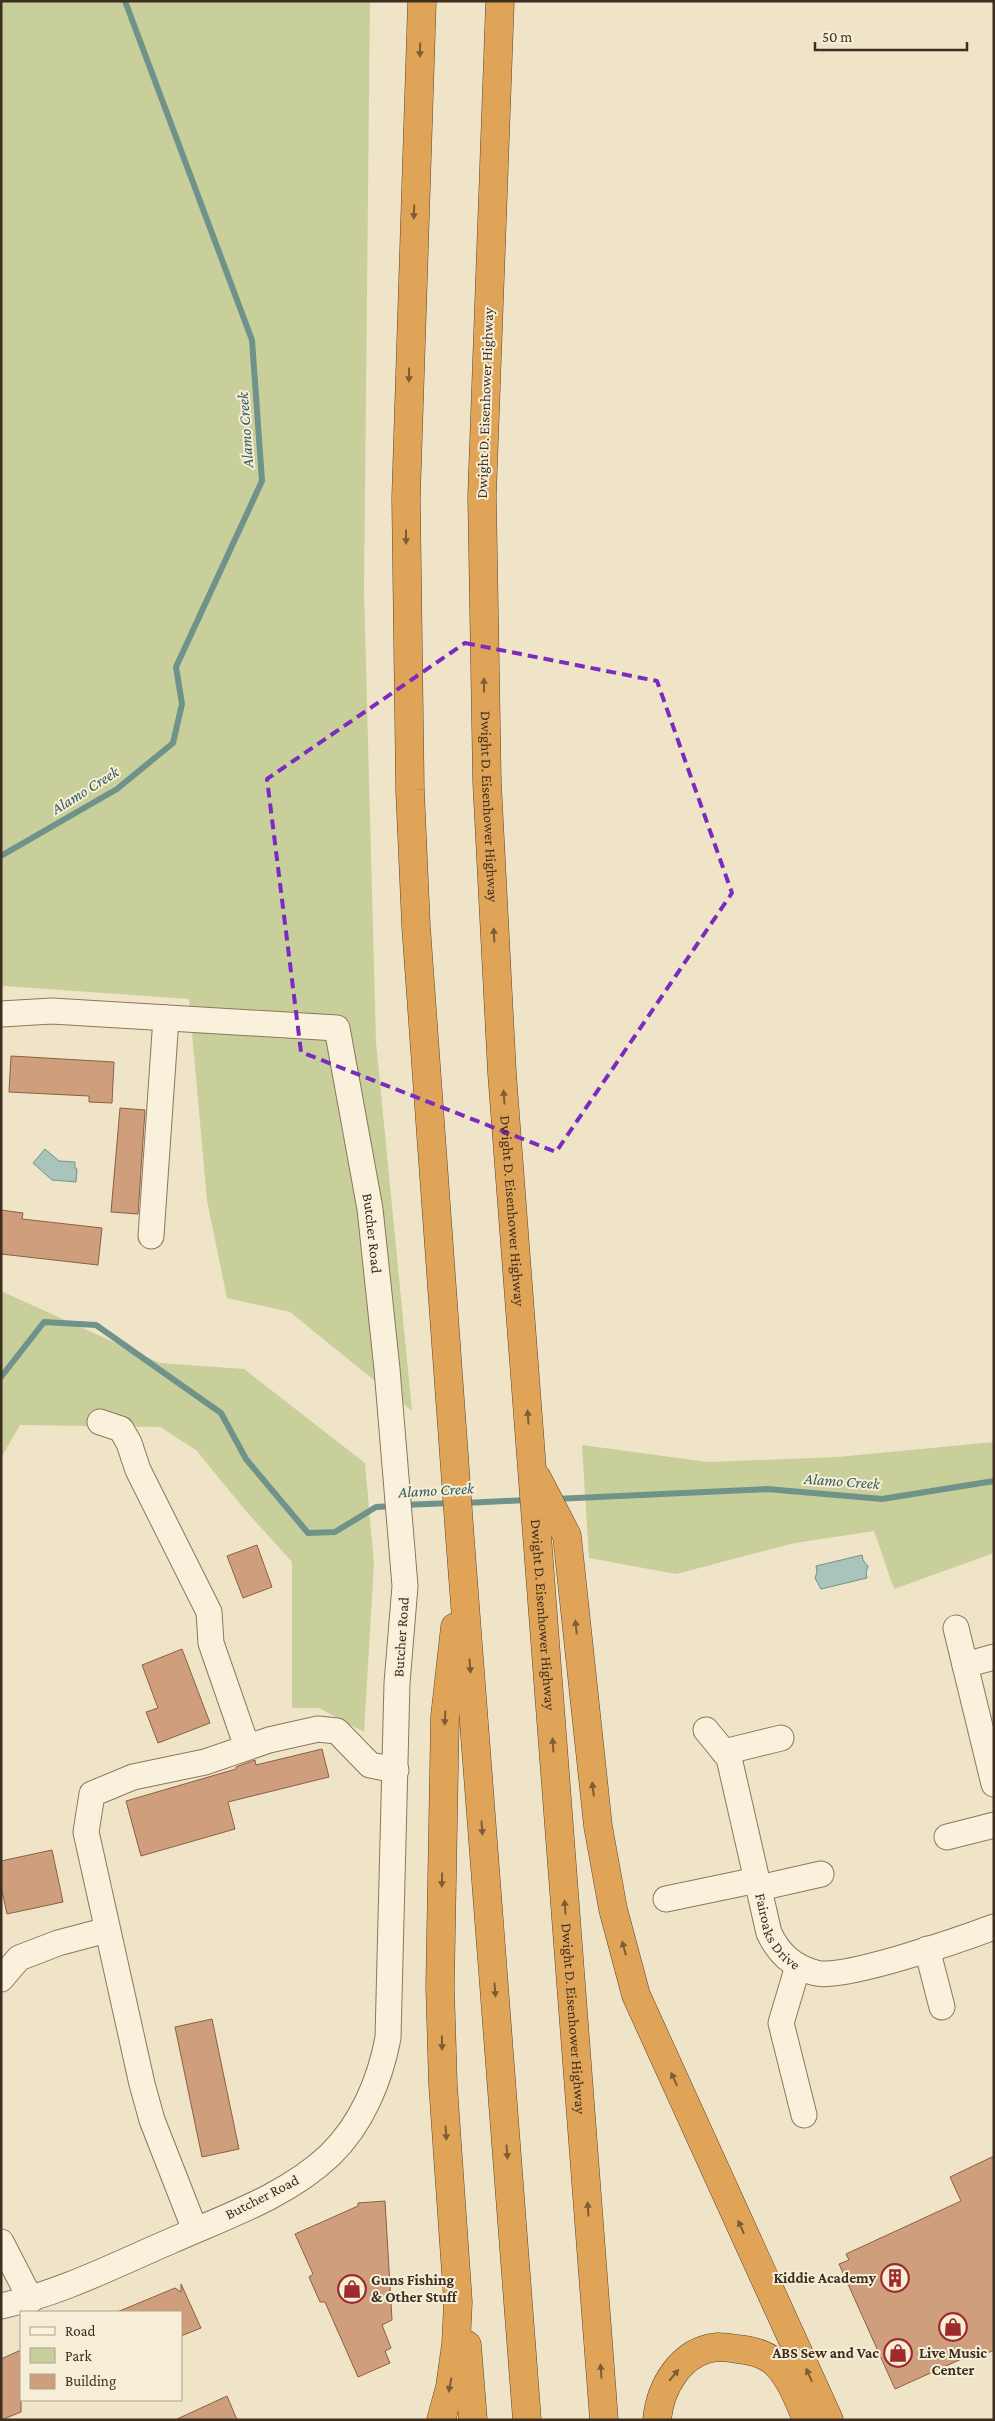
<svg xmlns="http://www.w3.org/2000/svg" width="995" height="2421" font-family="'Crimson Pro',serif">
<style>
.green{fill:#c9cf9b}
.water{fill:#a9c4bc;stroke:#6f938a}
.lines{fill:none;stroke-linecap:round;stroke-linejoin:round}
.stream{stroke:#6f938a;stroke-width:6}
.building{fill:#cf9f7d;stroke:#8d5f41}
.minor-casing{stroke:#8d765c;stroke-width:27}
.highway-casing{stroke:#5b4430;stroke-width:29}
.minor{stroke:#faf1dc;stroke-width:25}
.highway{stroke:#e0a458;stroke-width:28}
.oneway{fill:#7e5d36}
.marked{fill:none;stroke:#7b2cbf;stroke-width:4;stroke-dasharray:10 6;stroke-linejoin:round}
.labels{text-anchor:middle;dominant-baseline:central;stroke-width:4;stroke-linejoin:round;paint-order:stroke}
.street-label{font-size:15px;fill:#3d2e20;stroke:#f7eed8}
.poi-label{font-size:15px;font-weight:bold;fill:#3d2e20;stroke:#f7eed8;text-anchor:end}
.water-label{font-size:16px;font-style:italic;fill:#2f5d5a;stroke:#f7eed8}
</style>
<rect width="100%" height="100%" fill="#f0e4c8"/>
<!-- green -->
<path class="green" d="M 1,1 L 370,1 L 364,590 L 376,1042 L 412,1411 L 290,1312 L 227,1298 L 207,1201 L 189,999 L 4,986 L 1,990 Z
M 1,1291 L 160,1363 L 244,1369 L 365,1463 L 374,1564 L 364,1732 L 319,1708 L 292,1708 L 292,1562 L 245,1510 L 196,1450 L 160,1427 L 20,1425 L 1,1458 Z
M 994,1442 L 994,1553 L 894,1589 L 874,1531 L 795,1543 L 676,1574 L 589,1558 L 582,1445 L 708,1462 L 837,1457 Z"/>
<!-- water -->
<path class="water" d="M 45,1149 L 59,1161 L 75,1162 L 75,1168 L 77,1169 L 76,1182 L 52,1180 L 33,1163 Z
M 862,1555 L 863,1560 L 868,1566 L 866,1573 L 867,1578 L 821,1589 L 815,1578 L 817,1572 L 816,1566 Z"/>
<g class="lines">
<!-- stream -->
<path class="stream" d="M 1,856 L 117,789 L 173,743 L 182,704 L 176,667 L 262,481 L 252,340 L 125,1
M 1,1377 L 44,1322 L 96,1325 L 221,1413 L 246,1459 L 308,1533 L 335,1532 L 376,1507 L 392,1506
M 555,1499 L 767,1489 L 882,1499 L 994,1481
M 465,1503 L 527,1500
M 402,1505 L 452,1503"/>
</g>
<!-- building -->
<path class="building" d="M 11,1056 L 114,1062 L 112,1103 L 89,1102 L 89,1096 L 9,1092 Z
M 120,1108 L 145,1110 L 138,1214 L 111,1212 Z
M 1,1210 L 23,1213 L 22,1219 L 102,1228 L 98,1265 L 1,1254 Z
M 257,1545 L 272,1587 L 243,1598 L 227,1556 Z
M 182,1649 L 210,1723 L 158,1743 L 146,1712 L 158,1708 L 142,1665 Z
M 322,1749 L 329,1777 L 228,1802 L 235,1829 L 141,1856 L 126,1801 L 236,1769 L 236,1767 L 255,1760 L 256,1765 Z
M 52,1850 L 63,1902 L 7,1914 L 1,1886 L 1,1861 Z
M 212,2019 L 239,2149 L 202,2157 L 175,2027 Z
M 994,2156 L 994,2350 L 979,2357 L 977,2352 L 895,2389 L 839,2264 L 849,2260 L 846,2254 L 961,2201 L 950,2177 Z
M 385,2201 L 392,2320 L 382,2325 L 391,2348 L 385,2351 L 390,2363 L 358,2377 L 325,2302 L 320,2302 L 309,2277 L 313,2274 L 295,2234 L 358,2206 L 358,2203 Z
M 181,2284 L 201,2328 L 181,2336 L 181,2312 L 117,2312 L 175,2288 L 181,2292 Z
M 21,2350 L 21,2412 L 1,2420 L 1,2359 Z
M 227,2396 L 237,2420 L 175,2420 Z"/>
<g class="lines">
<defs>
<g id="minor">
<path id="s1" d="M 1,1014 L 52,1011 L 337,1028 L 370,1209 L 387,1369 L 405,1586 L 397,1683 L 388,2038 C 380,2080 362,2124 330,2155 C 287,2196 225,2217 171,2241 C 115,2265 61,2293 1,2306"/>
<path d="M 151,1236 L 166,1018"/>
<path d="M 100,1422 L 121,1429 L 129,1443 L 138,1470 L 209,1612 L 211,1643 L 247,1747"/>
<path d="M 956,1628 L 994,1784"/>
<path d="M 965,1665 L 994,1657"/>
<path id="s2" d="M 706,1730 L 729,1758 L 769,1933 C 779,1954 793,1967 816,1973 C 844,1980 962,1939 994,1927"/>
<path d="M 724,1752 L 781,1738"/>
<path d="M 947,1837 L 994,1825"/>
<path d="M 759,1888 L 821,1874"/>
<path d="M 666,1899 L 757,1880"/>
<path d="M 927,1949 L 942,2007"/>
<path d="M 798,1966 L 781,2023 L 804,2115"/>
<path d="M 1,1979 L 19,1958 L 58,1943 L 107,1930"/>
<path d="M 195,2230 L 152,2120 L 142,2084 L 86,1832 L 92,1794 L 133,1777 L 205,1762 L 269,1740 L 318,1729 L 337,1731 L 370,1765 L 396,1770"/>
<path d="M 1,2242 L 31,2300"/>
</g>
<g id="highway">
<path d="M 422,1 L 406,498 L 410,790 L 416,926 L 460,1539 L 527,2420"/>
<path id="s3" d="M 500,1 L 482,496 L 487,782 L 502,1073 L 604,2420"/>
<path d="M 537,1478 L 567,1536 L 598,1826 L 613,1909 L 636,1995 L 829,2420"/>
<path d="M 467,2345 L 473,2420"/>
<path d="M 441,2420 L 450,2387 L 456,2344 L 458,2302 L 443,2085 L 440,1987 L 445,1716 L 455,1627"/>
<path d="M 657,2420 C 660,2387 681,2350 718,2347 C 724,2347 731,2348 737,2349 C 749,2350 763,2353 773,2361 C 790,2376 798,2399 807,2420"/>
</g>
</defs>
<!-- minor casing -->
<use href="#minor" class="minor-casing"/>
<!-- highway casing -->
<use href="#highway" class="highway-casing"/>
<!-- minor -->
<use href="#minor" class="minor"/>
<!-- highway -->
<use href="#highway" class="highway"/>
</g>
<!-- one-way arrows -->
<defs><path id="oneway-solid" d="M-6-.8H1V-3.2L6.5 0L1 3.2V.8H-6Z" transform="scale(1.25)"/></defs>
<g class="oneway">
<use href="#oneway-solid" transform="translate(420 50) rotate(92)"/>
<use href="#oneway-solid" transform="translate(414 212) rotate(92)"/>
<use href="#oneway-solid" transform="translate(409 375) rotate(91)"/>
<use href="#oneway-solid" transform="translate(406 537) rotate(90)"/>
<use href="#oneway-solid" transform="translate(484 685) rotate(-91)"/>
<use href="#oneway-solid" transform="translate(494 935) rotate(-93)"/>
<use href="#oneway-solid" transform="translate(504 1097) rotate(-94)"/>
<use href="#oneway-solid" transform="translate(528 1417) rotate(-94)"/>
<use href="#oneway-solid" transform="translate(576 1627) rotate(-96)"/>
<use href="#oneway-solid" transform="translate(470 1666) rotate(86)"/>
<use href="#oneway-solid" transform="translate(445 1718) rotate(93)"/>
<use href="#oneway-solid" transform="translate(553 1745) rotate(-94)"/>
<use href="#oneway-solid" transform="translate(593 1789) rotate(-97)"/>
<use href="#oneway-solid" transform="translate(482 1828) rotate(86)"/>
<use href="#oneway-solid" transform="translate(442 1880) rotate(91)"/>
<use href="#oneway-solid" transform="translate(565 1907) rotate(-94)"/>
<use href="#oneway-solid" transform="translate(624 1948) rotate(-105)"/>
<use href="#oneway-solid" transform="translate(495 1990) rotate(86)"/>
<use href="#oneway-solid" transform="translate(442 2043) rotate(89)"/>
<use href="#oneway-solid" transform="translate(674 2079) rotate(-114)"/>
<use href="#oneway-solid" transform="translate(446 2133) rotate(86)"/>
<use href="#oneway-solid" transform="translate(507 2152) rotate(86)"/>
<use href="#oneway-solid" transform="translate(588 2209) rotate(-94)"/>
<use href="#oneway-solid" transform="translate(741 2227) rotate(-114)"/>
<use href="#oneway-solid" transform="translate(601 2371) rotate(-94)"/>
<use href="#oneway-solid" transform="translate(674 2375) rotate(-50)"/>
<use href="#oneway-solid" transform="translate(809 2375) rotate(-114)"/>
<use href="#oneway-solid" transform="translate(450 2385) rotate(101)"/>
</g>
<!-- marked area -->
<path class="marked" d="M 465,643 L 657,681 L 732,893 L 556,1152 L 301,1052 L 267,779 Z"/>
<!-- icons -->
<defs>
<symbol id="building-ring" viewBox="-11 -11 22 22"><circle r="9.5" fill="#f7eed8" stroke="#9e2a2b" stroke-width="1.5"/><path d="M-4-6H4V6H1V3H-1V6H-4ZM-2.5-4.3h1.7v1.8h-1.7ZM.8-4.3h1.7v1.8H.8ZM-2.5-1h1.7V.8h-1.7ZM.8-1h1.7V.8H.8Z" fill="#9e2a2b"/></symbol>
<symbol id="shop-ring" viewBox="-11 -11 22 22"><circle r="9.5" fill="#f7eed8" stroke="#9e2a2b" stroke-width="1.5"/><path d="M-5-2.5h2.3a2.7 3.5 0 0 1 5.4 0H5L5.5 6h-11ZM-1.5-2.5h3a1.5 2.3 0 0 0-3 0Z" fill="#9e2a2b"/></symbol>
</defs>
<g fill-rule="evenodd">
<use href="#building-ring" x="879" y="2262" width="32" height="32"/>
<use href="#shop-ring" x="336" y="2273" width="32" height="32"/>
<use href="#shop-ring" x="937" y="2311" width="32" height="32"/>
<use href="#shop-ring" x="882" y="2337" width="32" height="32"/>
</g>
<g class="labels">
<!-- street labels -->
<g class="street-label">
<text transform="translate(485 403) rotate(-88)">Dwight D. Eisenhower Highway</text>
<text stroke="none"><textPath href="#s3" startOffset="806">Dwight D. Eisenhower Highway</textPath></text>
<text stroke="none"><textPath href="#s3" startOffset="1211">Dwight D. Eisenhower Highway</textPath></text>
<text stroke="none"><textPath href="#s1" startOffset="545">Butcher Road</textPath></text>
<text stroke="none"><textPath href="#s3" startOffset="1616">Dwight D. Eisenhower Highway</textPath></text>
<text transform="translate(401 1637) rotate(-86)">Butcher Road</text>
<text stroke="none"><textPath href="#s2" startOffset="218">Fairoaks Drive</textPath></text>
<text stroke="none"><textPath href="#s3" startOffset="2021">Dwight D. Eisenhower Highway</textPath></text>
<text transform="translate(262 2197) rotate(-27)">Butcher Road</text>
</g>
<!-- poi labels -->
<g class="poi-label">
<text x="876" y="2278">Kiddie Academy</text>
<text x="371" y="2280" text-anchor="start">Guns Fishing<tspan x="371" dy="17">&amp; Other Stuff</tspan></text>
<text x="879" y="2353">ABS Sew and Vac</text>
<text x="953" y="2353" text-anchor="middle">Live Music<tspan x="953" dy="17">Center</tspan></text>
</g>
<!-- water labels -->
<g class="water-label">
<text transform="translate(245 430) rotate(-94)">Alamo Creek</text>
<text transform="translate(85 790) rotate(-32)">Alamo Creek</text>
<text transform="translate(842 1481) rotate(4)">Alamo Creek</text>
<text transform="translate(436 1490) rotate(-3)">Alamo Creek</text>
</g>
</g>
<!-- border -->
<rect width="995" height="2421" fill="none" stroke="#3d2e20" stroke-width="5"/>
<!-- legend -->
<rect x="20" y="2311" width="162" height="90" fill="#f7eed8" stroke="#ada18e"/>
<rect x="30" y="2327" width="25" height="8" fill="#faf1dc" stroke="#ada18e"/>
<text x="65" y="2336" font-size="15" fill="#3d2e20">Road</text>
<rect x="30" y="2348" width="25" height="15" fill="#c9cf9b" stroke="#ada18e"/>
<text x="65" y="2361" font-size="15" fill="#3d2e20">Park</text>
<rect x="30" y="2374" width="25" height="15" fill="#cf9f7d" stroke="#ada18e"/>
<text x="65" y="2386" font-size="15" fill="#3d2e20">Building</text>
<!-- scale -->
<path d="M815 42v8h152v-8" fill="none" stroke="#3d2e20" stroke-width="2.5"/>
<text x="822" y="42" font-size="15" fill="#3d2e20" stroke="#f7eed8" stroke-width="4" paint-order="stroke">50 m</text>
</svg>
